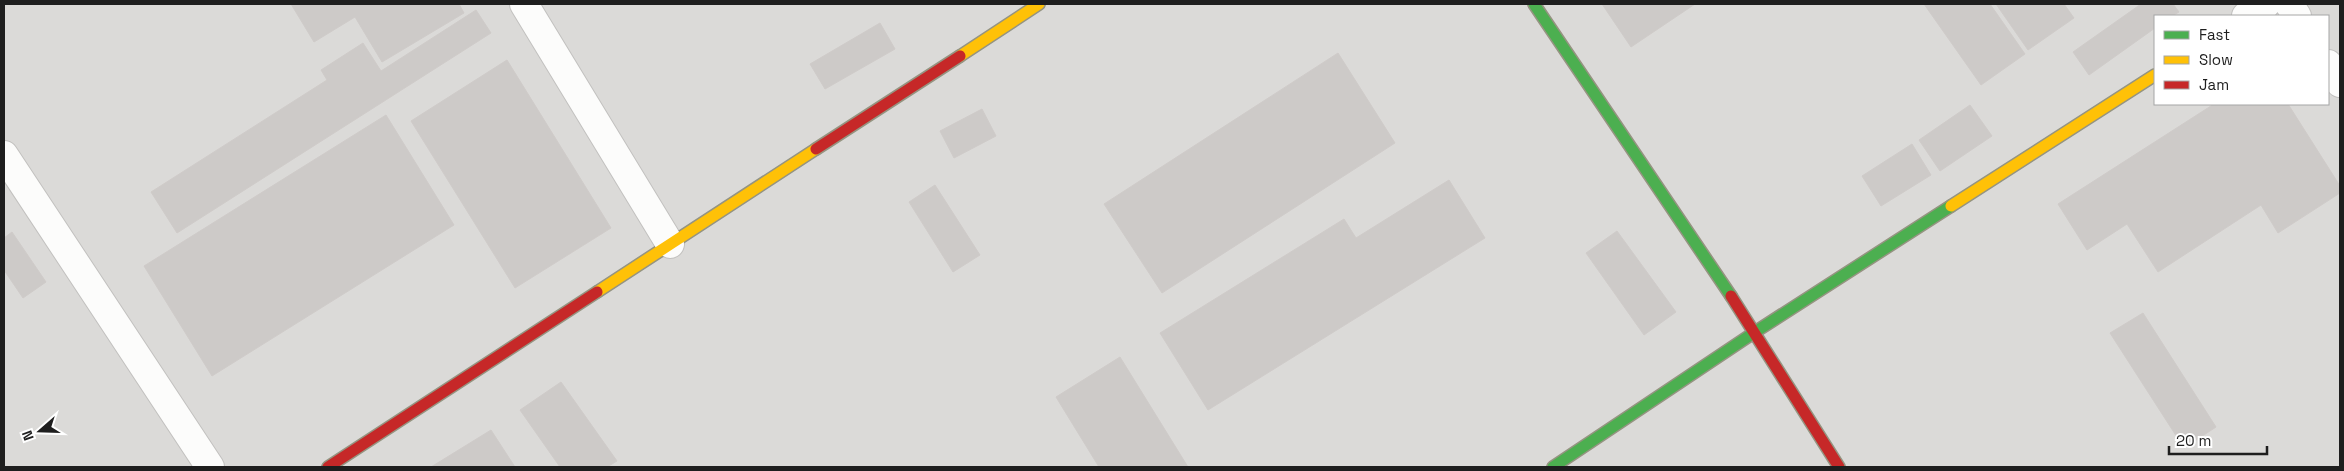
<svg xmlns="http://www.w3.org/2000/svg" width="2344" height="471" font-family="'Space Grotesk',sans-serif">
<style>
.residential{fill:#dbdad8;fill-rule:evenodd}
.building{fill:#cdcac8;stroke:#cfcbc9}
.lines{fill:none;stroke-linecap:round;stroke-linejoin:round}
.street-casing{stroke:#c2c1bf;stroke-width:30}
.fast-casing{stroke:#959481;stroke-width:14}
.slow-casing{stroke:#959481;stroke-width:14}
.jam-casing{stroke:#959481;stroke-width:14}
.street{stroke:#fcfcfb;stroke-width:28}
.fast{stroke:#4caf50;stroke-width:11}
.slow{stroke:#ffc107;stroke-width:11}
.jam{stroke:#c62828;stroke-width:11}
</style>
<rect width="100%" height="100%" fill="#eceae7"/>
<!-- residential -->
<path class="residential" d="M 4,4 L 2340,4 L 2340,467 L 4,467 ZM 2155,16 L 2328,16 L 2328,104 L 2155,104 Z"/>
<!-- building -->
<path class="building" d="M 291,4 L 459,4 L 464,13 L 382,62 L 355,17 L 314,42 Z
M 1602,4 L 1695,4 L 1631,47 Z
M 1924,4 L 1990,4 L 2025,54 L 1981,85 Z
M 1996,4 L 2064,4 L 2074,18 L 2028,50 Z
M 2141,4 L 2173,4 L 2179,12 L 2172,16 L 2155,16 L 2155,28 L 2089,75 L 2073,52 Z
M 476,10 L 491,33 L 177,233 L 151,192 L 327,80 L 321,70 L 363,43 L 381,71 Z
M 880,23 L 895,49 L 825,89 L 810,64 Z
M 1338,53 L 1395,143 L 1162,293 L 1104,204 Z
M 507,60 L 611,228 L 515,288 L 411,121 Z
M 2214,104 L 2288,104 L 2340,186 L 2340,193 L 2278,233 L 2261,205 L 2158,272 L 2127,224 L 2087,250 L 2058,204 Z
M 1970,105 L 1992,136 L 1940,171 L 1919,140 Z
M 982,109 L 996,136 L 954,158 L 940,131 Z
M 386,115 L 454,225 L 212,376 L 144,266 Z
M 1912,144 L 1931,175 L 1881,206 L 1862,176 Z
M 1449,180 L 1485,238 L 1208,410 L 1160,333 L 1344,219 L 1356,238 Z
M 935,185 L 980,255 L 953,272 L 909,202 Z
M 1617,231 L 1676,312 L 1644,335 L 1586,253 Z
M 12,232 L 46,282 L 23,298 L 4,270 L 4,238 Z
M 2143,313 L 2216,427 L 2184,448 L 2110,333 Z
M 1120,357 L 1188,467 L 1099,467 L 1056,397 Z
M 561,382 L 617,461 L 607,467 L 560,467 L 520,410 Z
M 491,430 L 515,467 L 431,467 Z"/>
<g class="lines">
<defs>
<path id="street" d="M 524,4 L 670,244
M 2289,4 L 2297,16
M 2246,16 L 2266,4
M 2328,64 L 2340,83
M 4,155 L 210,467"/>
<path id="fast" d="M 1534,4 L 1731,296
M 1553,467 L 1755,332 L 1951,206"/>
<path id="slow" d="M 960,56 L 1039,4
M 1951,206 L 2155,75
M 597,292 L 816,149"/>
<path id="jam" d="M 816,149 L 960,56
M 1731,296 L 1839,467
M 328,467 L 597,292"/>
</defs>
<!-- street casing -->
<use href="#street" class="street-casing"/>
<!-- fast casing -->
<use href="#fast" class="fast-casing"/>
<!-- slow casing -->
<use href="#slow" class="slow-casing"/>
<!-- jam casing -->
<use href="#jam" class="jam-casing"/>
<!-- street -->
<use href="#street" class="street"/>
<!-- fast -->
<use href="#fast" class="fast"/>
<!-- slow -->
<use href="#slow" class="slow"/>
<!-- jam -->
<use href="#jam" class="jam"/>
</g>
<!-- border -->
<rect width="2344" height="471" fill="none" stroke="#1e1e1e" stroke-width="10"/>
<!-- legend -->
<rect x="2154" y="15" width="175" height="90" fill="#ffffff" stroke="#a5a5a5"/>
<rect x="2164" y="31" width="25" height="8" fill="#4caf50" stroke="#a5a5a5"/>
<text x="2199" y="40" font-size="15" fill="#1e1e1e">Fast</text>
<rect x="2164" y="56" width="25" height="8" fill="#ffc107" stroke="#a5a5a5"/>
<text x="2199" y="65" font-size="15" fill="#1e1e1e">Slow</text>
<rect x="2164" y="81" width="25" height="8" fill="#c62828" stroke="#a5a5a5"/>
<text x="2199" y="90" font-size="15" fill="#1e1e1e">Jam</text>
<!-- north arrow -->
<g transform="translate(40 431) rotate(250)" stroke="#ffffff" stroke-width="4" paint-order="stroke">
<path d="M0-4L9 19L0 12L-9 19Z" fill="#1e1e1e"/>
<text y="-8" font-size="14" font-weight="bold" text-anchor="middle" fill="#1e1e1e">N</text>
</g>
<!-- scale -->
<path d="M2169 446v8h98v-8" fill="none" stroke="#1e1e1e" stroke-width="2.5"/>
<text x="2176" y="446" font-size="15" fill="#1e1e1e" stroke="#ffffff" stroke-width="4" paint-order="stroke">20 m</text>
</svg>
